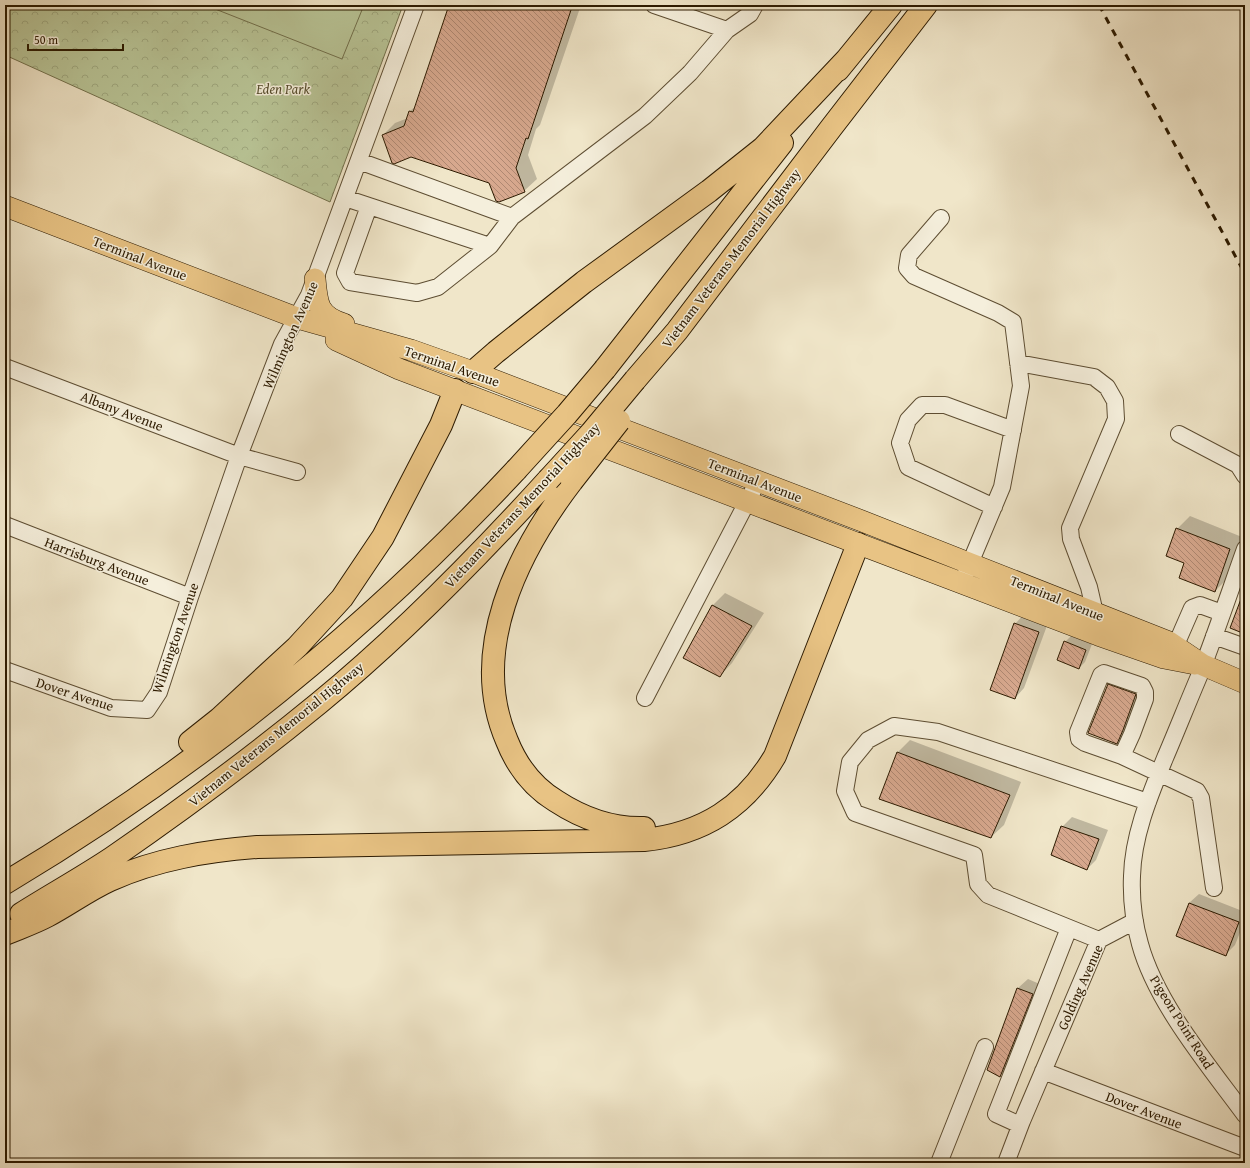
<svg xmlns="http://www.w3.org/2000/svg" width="1250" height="1168" font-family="'Gentium Book Plus',serif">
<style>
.forest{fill:url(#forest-crowns);stroke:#72704c}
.garden{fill:#b9c597;stroke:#72704c}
.shadow{fill:#0003}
.building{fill:url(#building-back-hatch);stroke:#2c1a00}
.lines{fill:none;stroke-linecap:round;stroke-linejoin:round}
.minor-casing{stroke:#5d4d32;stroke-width:18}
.major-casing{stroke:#2c1a00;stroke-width:22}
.highway-casing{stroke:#2c1a00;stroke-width:24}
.minor{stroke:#f5efdc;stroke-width:16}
.major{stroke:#e8c384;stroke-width:21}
.highway{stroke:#e8c384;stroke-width:22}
.rail{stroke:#2c1a00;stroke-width:3;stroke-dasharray:7 7;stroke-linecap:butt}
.highway-bridge-casing{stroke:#2c1a00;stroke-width:24;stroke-linecap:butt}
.highway-bridge{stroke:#e8c384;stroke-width:22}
.labels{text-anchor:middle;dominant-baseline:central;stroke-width:3;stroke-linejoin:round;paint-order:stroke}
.park-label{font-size:14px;font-style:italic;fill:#564d2d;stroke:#f5efdc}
.street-label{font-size:14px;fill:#2c1a00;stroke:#f5efdc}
</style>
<defs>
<pattern id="forest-crowns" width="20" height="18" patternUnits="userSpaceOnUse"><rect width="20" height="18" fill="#b9c597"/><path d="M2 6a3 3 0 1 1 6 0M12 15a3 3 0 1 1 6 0" fill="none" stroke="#9fa980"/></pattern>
<pattern id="building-back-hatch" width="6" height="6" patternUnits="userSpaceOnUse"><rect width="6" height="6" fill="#d7a88e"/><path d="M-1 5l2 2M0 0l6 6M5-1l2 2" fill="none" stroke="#af8872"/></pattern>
</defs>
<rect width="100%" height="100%" fill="#f0e6c9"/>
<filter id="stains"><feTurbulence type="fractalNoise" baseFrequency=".005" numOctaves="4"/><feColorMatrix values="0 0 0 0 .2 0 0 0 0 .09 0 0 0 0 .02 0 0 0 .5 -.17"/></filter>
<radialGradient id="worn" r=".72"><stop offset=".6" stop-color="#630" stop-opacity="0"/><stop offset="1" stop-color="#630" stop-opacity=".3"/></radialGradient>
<!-- forest -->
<path class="forest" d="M 5,5 L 403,5 L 330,202 L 5,55 Z"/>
<!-- garden -->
<path class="garden" d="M 205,5 L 364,5 L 342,59 Z"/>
<!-- shadow -->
<path class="shadow" d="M 450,5 L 581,5 L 540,125 L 536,129 L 528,155 L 537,179 L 524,191 L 489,182 L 383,135 L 395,123 L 408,118 L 410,111 L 416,106 Z
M 1190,516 L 1242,537 L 1228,578 L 1215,591 L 1185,562 L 1177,529 Z
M 725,593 L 764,613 L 732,663 L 720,676 L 684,658 L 713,605 Z
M 1024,614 L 1048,623 L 1024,688 L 1015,698 L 1015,624 Z
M 1071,636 L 1092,644 L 1085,662 L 1079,668 L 1065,642 Z
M 1118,676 L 1144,685 L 1126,734 L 1117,743 L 1108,685 Z
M 910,740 L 1021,782 L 1004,825 L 991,837 L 897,753 Z
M 1072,817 L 1108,830 L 1096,860 L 1087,869 L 1062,827 Z
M 1199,894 L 1245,912 L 1245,920 L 1235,945 L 1226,954 L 1177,936 L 1189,903 Z
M 1028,979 L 1042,985 L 1009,1066 L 1000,1076 L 988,1069 L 1018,988 Z"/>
<!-- building -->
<path class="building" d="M 449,5 L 566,5 L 572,7 L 528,139 L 526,138 L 516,168 L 525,192 L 499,202 L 496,201 L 489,183 L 411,157 L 394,164 L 392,163 L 382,135 L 404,126 L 409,111 L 413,112 Z
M 1176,528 L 1230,549 L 1215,592 L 1179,578 L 1184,563 L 1166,556 Z
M 1244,591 L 1245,591 L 1245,634 L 1230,628 Z
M 712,605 L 752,626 L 720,677 L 683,658 Z
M 1014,623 L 1039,632 L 1015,699 L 990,690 Z
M 1064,641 L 1086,650 L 1079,669 L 1057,660 Z
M 1108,684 L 1136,694 L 1123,730 L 1117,744 L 1088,733 Z
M 897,752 L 1010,795 L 991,838 L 879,799 Z
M 1061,826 L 1099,839 L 1087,870 L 1051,855 Z
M 1189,903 L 1239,922 L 1226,956 L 1176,936 Z
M 1017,988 L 1033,994 L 1000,1077 L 987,1070 Z"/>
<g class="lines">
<defs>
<path id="minor" d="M 727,30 L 750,14 L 755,5
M 359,161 L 512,217 L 645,116 L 690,73 L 727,30 L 654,5
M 345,198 L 490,246
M 369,206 L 345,273 L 350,282 L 417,293 L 438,287 L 490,246 L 512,217
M 941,218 L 909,255 L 907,268 L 914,276 L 998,313 L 1013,322 L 1021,386 L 1002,487 L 966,573
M 1018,363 L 1094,377 L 1107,387 L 1115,401 L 1116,419 L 1070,528 L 1071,539 L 1089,587 L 1095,613
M 5,367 L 239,456 L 297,472
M 1179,434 L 1238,465 L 1245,476
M 994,507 L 908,467 L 900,443 L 908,420 L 922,405 L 945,405 L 1013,430
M 5,525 L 190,597
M 1245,549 C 1230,591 1216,633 1200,674 C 1188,702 1177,730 1165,758 C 1150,795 1133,835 1132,876 C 1131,899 1134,923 1140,944 C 1156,1003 1209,1066 1245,1115
M 1214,636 L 1245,647
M 1175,647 L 1192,608 L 1200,605 L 1222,613
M 5,670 L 111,708 L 147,710 L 159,692 L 190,597 L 239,456 L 282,344 L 309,295 L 416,5
M 645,698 L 758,481
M 1122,756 L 1132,734 L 1145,699 L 1145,692 L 1142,686 L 1104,673 L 1101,675 L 1078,732 L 1079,739 L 1085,743 L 1122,756 L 1197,791 L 1201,798 L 1214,888
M 1099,940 L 988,895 L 978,884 L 974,855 L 855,813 L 845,791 L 850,762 L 868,740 L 894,726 L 938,732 L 1148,802
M 1043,1071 L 1245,1148
M 1020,1125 L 996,1114 L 1069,928
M 939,1163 L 985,1047
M 1006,1163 L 1022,1121 L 1099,940 L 1135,921"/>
<path id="major" d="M 5,206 L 297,318 L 411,350 L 473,372 L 862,521 L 1169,642 L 1203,665 L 1245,683
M 315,279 C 317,304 318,316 344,324
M 336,340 L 399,369 L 1098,635 L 1164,658 L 1195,664"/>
<path id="highway" d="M 838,70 L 891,5
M 605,369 L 782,143
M 473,372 L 496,352 L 584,282 L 709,191 L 763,148 L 847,59
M 635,380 L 677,331 L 831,128 L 926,5
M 572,481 C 517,553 468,651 507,741 C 517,766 533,787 556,801 C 582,818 613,829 644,828
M 190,742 L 219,719 L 297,647 L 342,598 L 383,537 L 441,425 L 455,390
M 5,883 C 194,770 366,631 516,470
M 21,914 C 51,895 82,878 112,858 C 183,809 252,758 319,703 C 401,636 477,558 548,480
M 5,934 C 19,928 34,923 47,916 C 68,905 88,890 110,880 C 157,859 206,851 257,847 L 644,840 C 703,834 745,807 775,756 L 858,544"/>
</defs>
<!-- minor casing -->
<use href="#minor" class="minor-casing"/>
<!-- major casing -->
<use href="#major" class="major-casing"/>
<!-- highway casing -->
<use href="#highway" class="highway-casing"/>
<!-- minor -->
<use href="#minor" class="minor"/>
<!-- major -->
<use href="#major" class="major"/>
<!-- highway -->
<use href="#highway" class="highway"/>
<!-- rail -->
<path class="rail" d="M 1099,5 L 1245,274"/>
<defs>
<path id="highway-bridge" d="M 516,470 L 567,414 L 605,369
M 548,480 L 591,433 L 635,380
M 572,481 L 619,421"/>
</defs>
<!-- highway-bridge casing -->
<use href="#highway-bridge" class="highway-bridge-casing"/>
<!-- highway-bridge -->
<use href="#highway-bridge" class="highway-bridge"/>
</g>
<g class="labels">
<!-- park labels -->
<g class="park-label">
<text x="283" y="89">Eden Park</text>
</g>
<!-- street labels -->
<g class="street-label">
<text transform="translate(140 258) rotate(21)">Terminal Avenue</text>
<text transform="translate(731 258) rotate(-53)">Vietnam Veterans Memorial Highway</text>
<text transform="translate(290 335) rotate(-66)">Wilmington Avenue</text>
<text transform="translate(452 366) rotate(19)">Terminal Avenue</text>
<text transform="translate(122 411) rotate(21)">Albany Avenue</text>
<text transform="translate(755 480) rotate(21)">Terminal Avenue</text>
<text transform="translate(522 505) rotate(-47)">Vietnam Veterans Memorial Highway</text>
<text transform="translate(97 561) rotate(21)">Harrisburg Avenue</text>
<text transform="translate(1057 598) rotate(22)">Terminal Avenue</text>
<text transform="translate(175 638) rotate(-71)">Wilmington Avenue</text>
<text transform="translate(75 694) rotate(18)">Dover Avenue</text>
<text transform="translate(276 734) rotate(-39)">Vietnam Veterans Memorial Highway</text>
<text transform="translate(1080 987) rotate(-66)">Golding Avenue</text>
<text transform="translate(1182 1022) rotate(58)">Pigeon Point Road</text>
<text transform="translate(1144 1110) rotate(21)">Dover Avenue</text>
</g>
</g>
<!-- margin -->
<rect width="1250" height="1168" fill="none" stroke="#f0e6c9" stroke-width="20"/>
<rect x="6" y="6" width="1238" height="1156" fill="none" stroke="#2c1a00" stroke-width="2"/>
<rect x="10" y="10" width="1230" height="1148" fill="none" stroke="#2c1a00"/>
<!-- scale -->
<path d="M28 44v6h95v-6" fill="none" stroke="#2c1a00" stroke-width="2"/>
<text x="34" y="44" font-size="12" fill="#2c1a00" stroke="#f5efdc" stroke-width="3" paint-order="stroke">50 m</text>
<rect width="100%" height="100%" filter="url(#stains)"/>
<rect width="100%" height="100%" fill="url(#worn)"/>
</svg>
